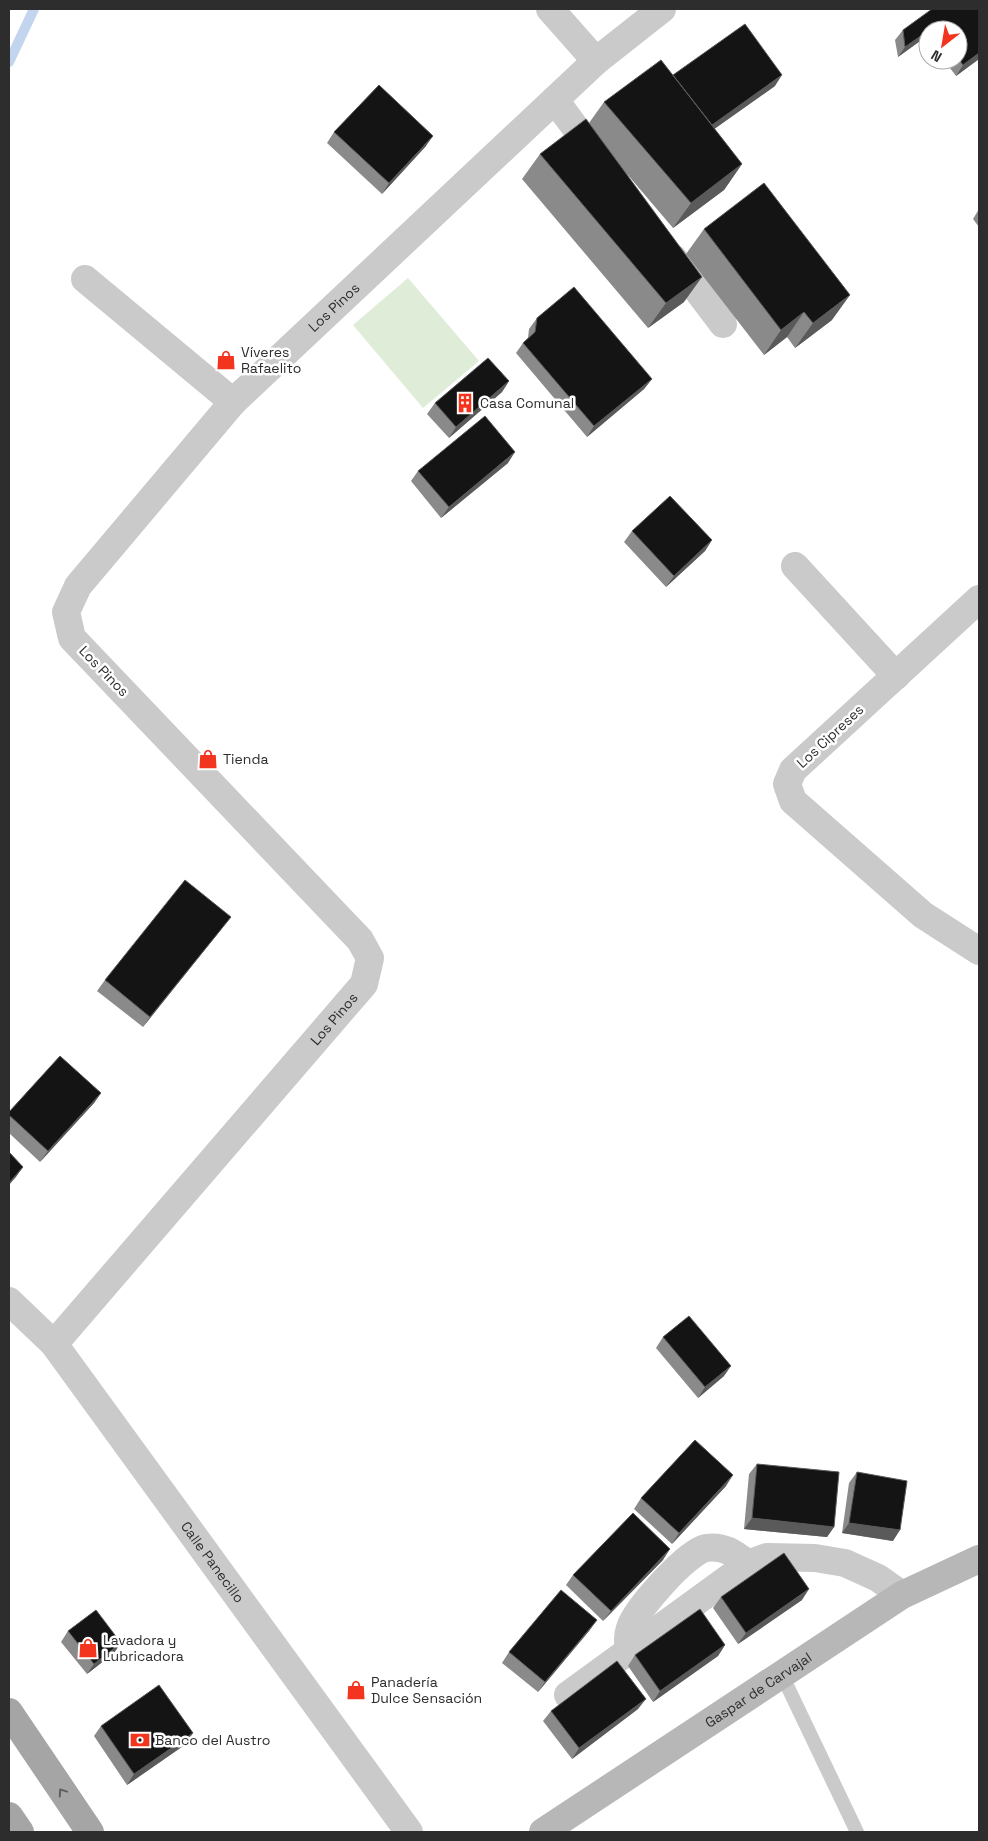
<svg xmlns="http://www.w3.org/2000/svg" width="988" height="1841" font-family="'Space Grotesk',sans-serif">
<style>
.green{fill:#dfecd8}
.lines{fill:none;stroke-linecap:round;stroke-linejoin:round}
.stream{stroke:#c3d5ee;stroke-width:10}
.lane{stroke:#cacaca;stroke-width:14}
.street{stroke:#cacaca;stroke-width:28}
.secondary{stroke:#b7b7b7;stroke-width:28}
.primary{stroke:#a5a5a5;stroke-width:28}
.wall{fill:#8a8a8a}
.shaded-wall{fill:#5a5a5a}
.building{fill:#141414;stroke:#5a5a5a}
.oneway{stroke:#5d5d5d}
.labels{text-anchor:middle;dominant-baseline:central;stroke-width:5;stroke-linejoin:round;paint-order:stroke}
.street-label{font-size:14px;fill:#2d2d2d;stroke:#fff}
.poi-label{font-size:14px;fill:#2d2d2d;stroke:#fff;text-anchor:start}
</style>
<rect width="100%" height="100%" fill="#fff"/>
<!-- green -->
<path class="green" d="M 408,278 L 479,361 L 423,408 L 353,325 Z"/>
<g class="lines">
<!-- stream -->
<path class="stream" d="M 9,62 L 34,9"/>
<!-- lane -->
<path class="lane" d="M 782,1675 L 857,1832"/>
<!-- street -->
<g class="street">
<path d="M 550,9 L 596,61"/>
<path d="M 555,100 L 597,157"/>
<path d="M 673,258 L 723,324"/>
<path d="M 85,279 L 233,402"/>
<path d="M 795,566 L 896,676"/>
<path d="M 979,599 L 793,770 L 787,784 L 793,801 L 923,915 L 979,951"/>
<path id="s1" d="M 9,1301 L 54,1344 L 409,1832"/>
<path id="s2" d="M 54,1344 L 364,984 L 370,958 L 360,940 L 72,638 L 66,612 L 78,586 L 233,402 L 596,61 L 662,9"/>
<path d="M 629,1651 C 628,1643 627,1636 630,1628 C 636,1609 687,1552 706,1548 C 724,1545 735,1554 748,1564"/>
<path d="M 568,1695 L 748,1564 L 767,1557 L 815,1558 L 845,1563 L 878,1578 L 902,1595"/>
</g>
<!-- secondary -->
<path class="secondary" id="s3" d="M 543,1832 L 902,1595 L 979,1559"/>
<!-- primary -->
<path class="primary" d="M 9,1712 L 90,1832
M 9,1816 L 20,1832"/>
</g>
<!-- wall -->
<path class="wall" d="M 979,9 L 979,59 L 956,76 L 944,60 L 958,60 L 958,30 L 928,30 L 928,38 L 927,36 L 898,57 L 895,40 L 903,30 Z
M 672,75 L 673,75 L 775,86 L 714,129 L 742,164 L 724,190 L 673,228 L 627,174 L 684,302 L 648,328 L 522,179 L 540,154 L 589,123 L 604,102 Z
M 334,132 L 426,146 L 382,194 L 327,143 Z
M 979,209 L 979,227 L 973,219 Z
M 704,229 L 832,320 L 795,348 L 787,337 L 764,355 L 686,254 Z
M 537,318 L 652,379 L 644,389 L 587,437 L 516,353 L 523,343 L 528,338 L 529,329 Z
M 509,381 L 502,392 L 449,438 L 427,414 L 435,403 Z
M 508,463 L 441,518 L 411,481 L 418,471 Z
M 632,531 L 712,540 L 705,551 L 666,587 L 624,542 Z
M 223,927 L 143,1027 L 97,991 L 105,980 Z
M 101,1093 L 94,1103 L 40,1162 L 9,1133 L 9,1112 Z
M 663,1337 L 724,1376 L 698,1398 L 656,1348 Z
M 757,1464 L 834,1527 L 827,1537 L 744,1529 L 749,1474 Z
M 857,1472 L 893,1541 L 842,1533 L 849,1483 Z
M 726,1486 L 672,1544 L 634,1509 L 641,1498 Z
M 663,1560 L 603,1621 L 566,1585 L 573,1575 Z
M 721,1597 L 802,1600 L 738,1644 L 713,1608 Z
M 597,1620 L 589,1631 L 538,1692 L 502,1663 L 509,1652 Z
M 68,1631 L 114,1653 L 87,1674 L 61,1642 Z
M 725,1645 L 718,1656 L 653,1702 L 628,1666 L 635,1655 Z
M 638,1709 L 572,1759 L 543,1721 L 551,1711 Z
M 101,1726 L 186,1744 L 127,1785 L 94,1736 Z"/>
<!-- shaded-wall -->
<path class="shaded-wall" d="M 928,31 L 927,36 L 898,57 L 905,47 Z
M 979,53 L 979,59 L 956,76 L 963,65 Z
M 782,75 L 775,86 L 703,137 L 710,126 Z
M 433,136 L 426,146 L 382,194 L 389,183 Z
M 742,164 L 724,190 L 673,228 L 691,203 Z
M 702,277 L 684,302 L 648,328 L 666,303 Z
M 850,295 L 832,320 L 795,348 L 813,323 Z
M 804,312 L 787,337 L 764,355 L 781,330 Z
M 652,379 L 644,389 L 587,437 L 594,426 Z
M 509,381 L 502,392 L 449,438 L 456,427 Z
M 515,452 L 508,463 L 441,518 L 449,507 Z
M 712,540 L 705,551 L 666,587 L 674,576 Z
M 231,917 L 143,1027 L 150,1017 Z
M 101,1093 L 94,1103 L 40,1162 L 48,1151 Z
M 23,1167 L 16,1177 L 9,1185 L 9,1183 Z
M 731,1366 L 724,1376 L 698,1398 L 705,1387 Z
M 733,1475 L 726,1486 L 672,1544 L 679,1533 Z
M 752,1518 L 834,1527 L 827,1537 L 744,1529 Z
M 849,1523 L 900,1530 L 893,1541 L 842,1533 Z
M 670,1549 L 663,1560 L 603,1621 L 611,1611 Z
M 809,1589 L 802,1600 L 738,1644 L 746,1633 Z
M 597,1620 L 589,1631 L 538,1692 L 545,1682 Z
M 121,1643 L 114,1653 L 87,1674 L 94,1664 Z
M 725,1645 L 718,1656 L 653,1702 L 660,1691 Z
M 646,1699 L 638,1709 L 572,1759 L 579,1748 Z
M 193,1733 L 186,1744 L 127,1785 L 134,1774 Z"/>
<!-- building -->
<path class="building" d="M 932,9 L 979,9 L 979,53 L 963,65 L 958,58 L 958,30 L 938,30 L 935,26 L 905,47 L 903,30 Z
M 745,24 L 782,75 L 712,125 L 673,75 Z
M 661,60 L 742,164 L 691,203 L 604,102 Z
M 379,85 L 433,136 L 389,183 L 334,132 Z
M 586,119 L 702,277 L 666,303 L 540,154 Z
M 764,183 L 850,295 L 813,323 L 804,312 L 781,330 L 704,229 Z
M 574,287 L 652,379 L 594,426 L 523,343 L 535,332 L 537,318 Z
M 488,358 L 509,381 L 456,427 L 435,403 Z
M 485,416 L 515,452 L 449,507 L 418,471 Z
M 670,496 L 712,540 L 674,576 L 632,531 Z
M 185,880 L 231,917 L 150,1017 L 105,980 Z
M 60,1056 L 101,1093 L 48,1151 L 9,1115 L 9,1112 Z
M 9,1152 L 23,1167 L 9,1183 Z
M 689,1316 L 731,1366 L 705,1387 L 663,1337 Z
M 695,1440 L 733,1475 L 679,1533 L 641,1498 Z
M 757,1464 L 839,1472 L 834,1527 L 752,1518 Z
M 857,1472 L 907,1481 L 900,1530 L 849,1523 Z
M 633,1513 L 670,1549 L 611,1611 L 573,1575 Z
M 784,1553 L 809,1589 L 746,1633 L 721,1597 Z
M 561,1590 L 597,1620 L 545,1682 L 509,1652 Z
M 700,1609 L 725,1645 L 660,1691 L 635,1655 Z
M 96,1610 L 121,1643 L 94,1664 L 68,1631 Z
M 617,1661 L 646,1699 L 579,1748 L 551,1711 Z
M 159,1685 L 193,1733 L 134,1774 L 101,1726 Z"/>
<!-- one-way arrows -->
<defs><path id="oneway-chevron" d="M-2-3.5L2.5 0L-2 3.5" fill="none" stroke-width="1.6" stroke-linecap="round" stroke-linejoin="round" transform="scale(1.25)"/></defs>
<use class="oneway" href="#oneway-chevron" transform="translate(62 1792) rotate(-124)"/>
<!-- icons -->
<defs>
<symbol id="shop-bare" viewBox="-9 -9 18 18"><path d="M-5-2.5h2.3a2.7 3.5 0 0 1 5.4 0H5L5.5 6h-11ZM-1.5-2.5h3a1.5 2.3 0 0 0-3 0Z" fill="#f3351f" stroke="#fff" stroke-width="2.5" paint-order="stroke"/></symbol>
<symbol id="building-bare" viewBox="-9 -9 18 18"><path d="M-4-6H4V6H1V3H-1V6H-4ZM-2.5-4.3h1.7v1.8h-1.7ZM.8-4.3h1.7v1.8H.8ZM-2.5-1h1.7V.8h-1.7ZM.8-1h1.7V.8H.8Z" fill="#f3351f" stroke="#fff" stroke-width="2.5" paint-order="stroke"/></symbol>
<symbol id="bank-bare" viewBox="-9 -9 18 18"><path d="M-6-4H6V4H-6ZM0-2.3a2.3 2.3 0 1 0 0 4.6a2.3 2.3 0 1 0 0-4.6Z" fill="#f3351f" stroke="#fff" stroke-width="2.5" paint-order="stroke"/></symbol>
</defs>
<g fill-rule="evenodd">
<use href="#shop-bare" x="212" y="346" width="28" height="28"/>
<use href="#building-bare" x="451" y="389" width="28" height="28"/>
<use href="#shop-bare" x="194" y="745" width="28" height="28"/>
<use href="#shop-bare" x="74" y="1634" width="28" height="28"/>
<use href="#shop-bare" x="342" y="1676" width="28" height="28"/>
<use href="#bank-bare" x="126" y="1726" width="28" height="28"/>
</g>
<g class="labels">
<!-- street labels -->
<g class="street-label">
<text stroke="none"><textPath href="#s2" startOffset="1374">Los Pinos</textPath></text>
<text transform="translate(104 671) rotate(46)">Los Pinos</text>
<text transform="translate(830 736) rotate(-43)">Los Cipreses</text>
<text stroke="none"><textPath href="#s2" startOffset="429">Los Pinos</textPath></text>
<text stroke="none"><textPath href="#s1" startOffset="332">Calle Panecillo</textPath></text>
<text stroke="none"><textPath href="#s3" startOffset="258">Gaspar de Carvajal</textPath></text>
</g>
<!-- poi labels -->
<g class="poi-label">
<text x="241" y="352">Víveres<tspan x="241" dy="16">Rafaelito</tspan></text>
<text x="480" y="403">Casa Comunal</text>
<text x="223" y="759">Tienda</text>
<text x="103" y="1640">Lavadora y<tspan x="103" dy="16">Lubricadora</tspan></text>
<text x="371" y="1682">Panadería<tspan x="371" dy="16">Dulce Sensación</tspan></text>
<text x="155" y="1740">Banco del Austro</text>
</g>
</g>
<!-- border -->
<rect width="988" height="1841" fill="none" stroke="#2d2d2d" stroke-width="20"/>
<!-- north arrow -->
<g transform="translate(943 45) rotate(211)"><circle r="24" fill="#ffffff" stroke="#ababab"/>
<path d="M0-4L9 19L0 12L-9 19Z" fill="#f3351f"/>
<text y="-8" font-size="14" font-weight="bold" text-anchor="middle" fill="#2d2d2d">N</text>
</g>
</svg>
